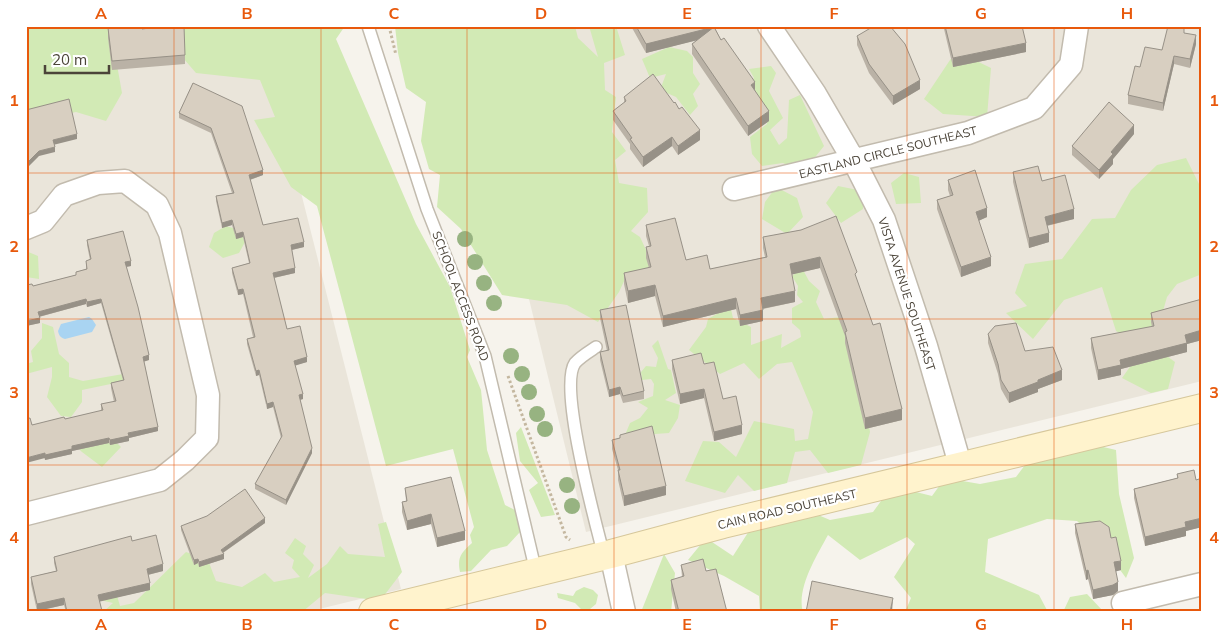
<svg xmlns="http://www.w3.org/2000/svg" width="1228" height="638" font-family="Mulish,sans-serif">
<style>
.residential{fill:#eae5da}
.green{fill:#d2eab5}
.water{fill:#a9d4f2}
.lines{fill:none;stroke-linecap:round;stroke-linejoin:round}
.lane-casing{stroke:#c2bbae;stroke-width:14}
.street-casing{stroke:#c2bbae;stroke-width:25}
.secondary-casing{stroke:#d6c79b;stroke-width:30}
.path{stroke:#c4b79f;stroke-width:3;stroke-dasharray:2.5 2.5;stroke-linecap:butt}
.lane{stroke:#fff;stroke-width:11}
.street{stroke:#fff;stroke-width:22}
.secondary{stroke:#fff3cd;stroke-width:28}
.tree{fill:#97b381}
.wall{fill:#bab2a6}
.shaded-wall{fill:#979187}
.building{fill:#d8cfc1;stroke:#979187}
.grid{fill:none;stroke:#e8590c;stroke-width:1;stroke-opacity:0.55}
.labels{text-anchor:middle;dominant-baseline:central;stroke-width:4.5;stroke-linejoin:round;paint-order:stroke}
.street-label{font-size:12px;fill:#4b4439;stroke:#fff}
.neatline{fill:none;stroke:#e8590c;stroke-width:2}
.grid-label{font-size:16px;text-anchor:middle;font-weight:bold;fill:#e8590c}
</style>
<rect width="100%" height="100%" fill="#f6f3ec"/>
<!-- residential -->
<path class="residential" d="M 35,26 L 259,26 L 401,589 L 307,612 L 26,612 L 26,28 Z
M 502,26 L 1202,26 L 1202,381 L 586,532 L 529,299 L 566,290 Z"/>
<!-- green -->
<path class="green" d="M 26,26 L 345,26 L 336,39 L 416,224 L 450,287 L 470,350 L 467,357 L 481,390 L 487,450 L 505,505 L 517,511 L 520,532 L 507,546 L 491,550 L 471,571 L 460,572 C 457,557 461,553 472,543 L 470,535 L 474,527 L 453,449 L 386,466 L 317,206 L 291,187 L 254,120 L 275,117 L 260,80 L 196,73 L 171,44 L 114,48 L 122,93 L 106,121 L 76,112 L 26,123 Z
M 395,26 L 575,26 L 578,38 L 598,57 L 589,26 L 616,26 L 625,55 L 604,63 L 605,90 L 616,97 L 612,132 L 626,151 L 615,160 L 619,183 L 647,188 L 648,212 L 631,231 L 640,237 L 653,265 L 645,282 L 625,279 L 619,292 L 598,322 L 567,305 L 502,295 L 461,229 L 437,207 L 440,175 L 429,169 L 421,141 L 426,102 L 406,88 L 398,53 Z
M 669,47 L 687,51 L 693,57 L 693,73 L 700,84 L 693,94 L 698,106 L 690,115 L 676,97 L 660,90 L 666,74 L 650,78 L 642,59 Z
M 956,51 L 991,68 L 987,117 L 943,114 L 924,99 Z
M 771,66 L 776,73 L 769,91 L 783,118 L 770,130 L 779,145 L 787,138 L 789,100 L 800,95 L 824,146 L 812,161 L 795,169 L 783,163 L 762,166 L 752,154 L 750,137 L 767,124 L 765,112 L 750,81 L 754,78 L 749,69 Z
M 1186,158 L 1202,190 L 1202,274 L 1177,284 L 1167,297 L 1153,346 L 1175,362 L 1168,389 L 1151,393 L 1122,378 L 1144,347 L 1116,331 L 1102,287 L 1064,300 L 1033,339 L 1006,313 L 1027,306 L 1015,293 L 1025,264 L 1062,259 L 1092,219 L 1115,218 L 1131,190 L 1157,165 Z
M 904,173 L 919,177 L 921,203 L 896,204 L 891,183 Z
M 838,186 L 863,191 L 863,209 L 841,223 L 826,203 Z
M 776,187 L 797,198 L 803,217 L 787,234 L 762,219 L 765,202 Z
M 226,226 L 240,230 L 245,242 L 239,253 L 223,258 L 209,247 L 214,233 Z
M 26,251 L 38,256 L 39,279 L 26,277 Z
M 802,268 L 809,281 L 820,291 L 816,302 L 824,319 L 849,316 L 870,432 L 861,465 L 828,473 L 810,450 L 795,452 L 787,483 L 754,491 L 738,475 L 725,493 L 685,481 L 703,441 L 719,442 L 736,457 L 754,421 L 794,429 L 795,441 L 808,439 L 813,412 L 792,362 L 777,364 L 759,379 L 744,363 L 720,374 L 689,350 L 706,327 L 708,319 L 720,312 L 727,292 L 733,318 L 751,327 L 751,345 L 782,334 L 781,348 L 801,337 L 800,330 L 792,323 L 792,308 L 803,302 L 797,295 L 798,286 L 792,276 Z
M 42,323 L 53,327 L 59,354 L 69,363 L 69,377 L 83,381 L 129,373 L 125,381 L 82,390 L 82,402 L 71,417 L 61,416 L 47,397 L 52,377 L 52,367 L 26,374 L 26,364 L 33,362 L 31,351 L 42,338 Z
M 658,340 L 668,369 L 671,370 L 676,393 L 665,400 L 680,405 L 678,418 L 669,433 L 655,434 L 636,444 L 625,435 L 630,423 L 640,418 L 648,408 L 638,402 L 653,396 L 654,384 L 651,379 L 642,380 L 641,372 L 646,366 L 656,367 L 658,358 L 652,346 Z
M 521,427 L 555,515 L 541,517 L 529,490 L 538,483 L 520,461 L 516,433 Z
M 113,439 L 121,447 L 102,467 L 82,452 L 73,443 Z
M 1078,441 L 1116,450 L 1119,494 L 1134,558 L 1126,578 L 1101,544 L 1077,521 L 1047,519 L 988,539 L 985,572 L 1039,595 L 1048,612 L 905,612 L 911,598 L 894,577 L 915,544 L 907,537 L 860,560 L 828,535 C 817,555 796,589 803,612 L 760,612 L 759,596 L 724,576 L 688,560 L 706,538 L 733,556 L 749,531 L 804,509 L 830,520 L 873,512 L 892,486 L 932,496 L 945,478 L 980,484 L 1016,477 L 1034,453 Z
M 386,522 L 402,572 L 380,601 L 325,593 L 302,612 L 103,612 L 113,603 L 100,600 L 114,585 L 120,606 L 134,603 L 186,552 L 208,560 L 216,581 L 242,587 L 265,573 L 274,582 L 300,577 L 292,568 L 294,560 L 285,553 L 295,538 L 306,546 L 303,554 L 314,565 L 308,578 L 327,564 L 340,546 L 348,554 L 385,557 L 378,524 Z
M 664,554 L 675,573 L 671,612 L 641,612 Z
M 584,587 L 593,590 L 598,595 L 596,604 L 590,609 L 591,612 L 584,612 L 575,603 L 558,598 L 557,593 L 573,596 L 576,591 Z
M 1087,594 L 1102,610 L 1118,612 L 1063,612 L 1070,597 Z"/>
<!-- water -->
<path class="water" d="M 89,317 L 92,319 L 96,325 L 92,332 L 65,339 C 61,338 59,336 58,331 L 61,324 Z"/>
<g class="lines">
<defs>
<path id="lane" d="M 368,26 L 427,209 L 485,356 L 536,572
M 596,347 C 590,351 580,357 575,363 C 558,387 596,524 604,556"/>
<path id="street" d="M 769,26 L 815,94 L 854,161 L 884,220 L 926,346 L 961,468
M 734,189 L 968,133 L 1034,108 L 1071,65 L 1077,26
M 26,228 L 43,221 L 64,195 L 98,183 L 125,181 L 157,205 L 170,233 L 208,395 L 207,438 L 185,460 L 160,480 L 26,514
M 611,554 L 624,612
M 1123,603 L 1202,584"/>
<path id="secondary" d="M 373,612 L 611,554 L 723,524 L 1202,408"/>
</defs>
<!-- lane casing -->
<use href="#lane" class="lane-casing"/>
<!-- street casing -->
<use href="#street" class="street-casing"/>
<!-- secondary casing -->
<use href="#secondary" class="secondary-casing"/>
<!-- path -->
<path class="path" d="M 389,26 L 396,55
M 508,376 L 566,537 L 570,540"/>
<!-- lane -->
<use href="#lane" class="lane"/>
<!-- street -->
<use href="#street" class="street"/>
<!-- secondary -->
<use href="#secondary" class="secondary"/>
</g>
<!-- trees -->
<g class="tree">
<circle cx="465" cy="239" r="8"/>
<circle cx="475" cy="262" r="8"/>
<circle cx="484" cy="283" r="8"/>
<circle cx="494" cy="303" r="8"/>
<circle cx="511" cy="356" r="8"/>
<circle cx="522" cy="374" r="8"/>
<circle cx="529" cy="392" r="8"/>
<circle cx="537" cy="414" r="8"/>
<circle cx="545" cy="429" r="8"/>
<circle cx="567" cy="485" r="8"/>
<circle cx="572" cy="506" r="8"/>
</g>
<!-- wall -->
<path class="wall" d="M 631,26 L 714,26 L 721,40 L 755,90 L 769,121 L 748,136 L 692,54 L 692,44 L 697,40 L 646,53 Z
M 944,26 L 1022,26 L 1026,52 L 953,67 L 944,29 Z
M 108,28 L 142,29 L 185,55 L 185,64 L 112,70 L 108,38 Z
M 1184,33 L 1196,44 L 1190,68 L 1174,64 L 1163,111 L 1128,104 L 1128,95 L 1140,67 Z
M 857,36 L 920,89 L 893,105 L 869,73 L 857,45 Z
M 193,83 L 263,175 L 250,180 L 263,225 L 304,247 L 292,250 L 295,273 L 274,278 L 287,329 L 307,362 L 295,365 L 303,399 L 300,400 L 312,453 L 286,505 L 255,489 L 255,484 L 281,438 L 273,407 L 267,409 L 259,375 L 256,376 L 247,344 L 247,339 L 253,337 L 243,294 L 238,295 L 232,273 L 232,268 L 249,263 L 243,237 L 236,239 L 232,225 L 222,228 L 216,201 L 216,196 L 232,193 L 211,133 L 179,118 L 179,113 Z
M 624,97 L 674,103 L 700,140 L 678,155 L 672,146 L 643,167 L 630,149 L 630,144 L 613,120 L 613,111 L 624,103 Z
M 1134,134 L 1113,159 L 1113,164 L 1099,179 L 1072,155 L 1072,146 Z
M 1013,172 L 1074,219 L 1047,226 L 1049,242 L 1029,248 L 1013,182 Z
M 948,180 L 987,217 L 978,221 L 991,266 L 961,277 L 937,209 L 937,200 L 950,196 L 948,190 Z
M 646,225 L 686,260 L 710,269 L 765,257 L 763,248 L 763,237 L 801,230 L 857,281 L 902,420 L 865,429 L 845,343 L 845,336 L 820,268 L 792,274 L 795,302 L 763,309 L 763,321 L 740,326 L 736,309 L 663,327 L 655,296 L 628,303 L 624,284 L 624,273 L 649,268 L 646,258 L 646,247 L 649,246 L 646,236 Z
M 87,240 L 131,266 L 126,267 L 149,360 L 144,361 L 158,431 L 129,438 L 129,441 L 110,445 L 109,443 L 72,451 L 72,454 L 45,460 L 32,425 L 65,419 L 101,411 L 101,404 L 114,402 L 111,388 L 111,383 L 123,380 L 101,303 L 87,307 L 86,304 L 39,317 L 40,323 L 26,326 L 26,285 L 33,286 L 76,275 L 76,272 L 86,269 L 86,261 L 90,260 L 87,245 Z
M 1202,299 L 1202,340 L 1187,344 L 1187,352 L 1121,369 L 1121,375 L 1098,380 L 1091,348 L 1091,338 L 1152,327 L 1151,322 L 1151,313 Z
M 600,310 L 644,391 L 644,399 L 623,403 L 620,394 L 609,397 L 600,360 L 600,352 L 607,351 L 600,318 Z
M 988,334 L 1025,351 L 1062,380 L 1038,389 L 1038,392 L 1009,403 L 1001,389 L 998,374 L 988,343 Z
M 672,360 L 704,364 L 742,434 L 714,441 L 704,398 L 680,404 L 672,369 Z
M 620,435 L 666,495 L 624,506 L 618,480 L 618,470 L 612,449 L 612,440 L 620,438 Z
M 1177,474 L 1196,480 L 1202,478 L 1202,527 L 1186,531 L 1186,536 L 1145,546 L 1134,498 L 1134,489 L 1177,478 Z
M 405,488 L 465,540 L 437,547 L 431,524 L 407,530 L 402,512 L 402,502 L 406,501 Z
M 265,523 L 223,553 L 224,559 L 199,567 L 198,563 L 194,565 L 181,530 L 181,526 Z
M 1075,524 L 1111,538 L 1121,570 L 1115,571 L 1118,591 L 1113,595 L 1093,599 L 1088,579 L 1086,580 L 1075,533 Z
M 132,541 L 163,571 L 148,575 L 150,590 L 99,601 L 102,612 L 66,612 L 64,605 L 37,611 L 31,584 L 31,577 L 56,571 L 54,563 L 54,557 Z
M 681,565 L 706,571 L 727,612 L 676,612 L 671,589 L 671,580 L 682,577 Z"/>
<!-- shaded-wall -->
<path class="shaded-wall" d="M 714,27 L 714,36 L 646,53 L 646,44 Z
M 1196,35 L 1196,44 L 1190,68 L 1190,59 Z
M 1026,43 L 1026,52 L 953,67 L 953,58 Z
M 1174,56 L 1174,64 L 1163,111 L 1163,103 Z
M 920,80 L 920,89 L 893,105 L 893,96 Z
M 755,82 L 755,91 L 751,85 Z
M 769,111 L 769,121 L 748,136 L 748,126 Z
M 1134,125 L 1134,134 L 1113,159 L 1113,164 L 1099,179 L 1099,170 L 1111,152 Z
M 700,130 L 700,140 L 678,155 L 678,146 Z
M 77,134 L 77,139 L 53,145 L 53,140 Z
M 672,137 L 672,146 L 643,167 L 643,157 Z
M 55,147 L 55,152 L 39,156 L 26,169 L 26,164 L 39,151 Z
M 263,170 L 263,175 L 249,180 L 249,175 Z
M 987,208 L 987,217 L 976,222 L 976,212 Z
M 1074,209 L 1074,219 L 1045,226 L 1045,217 Z
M 232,220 L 232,225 L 222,228 L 222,223 Z
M 243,232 L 243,237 L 236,239 L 236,234 Z
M 1049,233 L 1049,242 L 1029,248 L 1029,238 Z
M 304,242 L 304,247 L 291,250 L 291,245 Z
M 820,257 L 820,268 L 790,275 L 790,264 Z
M 991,257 L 991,266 L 961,277 L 961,267 Z
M 131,261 L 131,266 L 125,267 L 125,262 Z
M 295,268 L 295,273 L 273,278 L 273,273 Z
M 655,285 L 655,296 L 628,303 L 628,291 Z
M 243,289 L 243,294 L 238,295 L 238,290 Z
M 795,291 L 795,302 L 761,309 L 761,298 Z
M 736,298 L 736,309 L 663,327 L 663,316 Z
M 86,299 L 86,304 L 38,317 L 38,312 Z
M 101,299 L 101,303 L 87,307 L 87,302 Z
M 763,310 L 763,321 L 740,326 L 740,315 Z
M 40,318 L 40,323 L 26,326 L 26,321 Z
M 1202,330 L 1202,340 L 1187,344 L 1187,352 L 1121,369 L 1121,375 L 1098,380 L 1098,370 L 1120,360 L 1185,335 Z
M 149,355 L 149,360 L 143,362 L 143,357 Z
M 307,357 L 307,362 L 294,366 L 294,361 Z
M 259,370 L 259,375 L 256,376 L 256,371 Z
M 1062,370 L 1062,380 L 1038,389 L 1038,392 L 1009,403 L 1009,393 L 1038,380 Z
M 620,387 L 620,394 L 609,397 L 609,390 Z
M 704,389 L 704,398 L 680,404 L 680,394 Z
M 303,394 L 303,399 L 299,400 L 299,395 Z
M 273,402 L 273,407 L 267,409 L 267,404 Z
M 902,409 L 902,420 L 865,429 L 865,418 Z
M 742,425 L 742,434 L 714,441 L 714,432 Z
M 158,427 L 158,431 L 129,438 L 129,441 L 110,445 L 110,440 L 128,433 Z
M 109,438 L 109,443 L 72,451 L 72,454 L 45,460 L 45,455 L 72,446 Z
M 312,448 L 312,453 L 286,505 L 286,500 Z
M 45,453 L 45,458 L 26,463 L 26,458 Z
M 666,486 L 666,495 L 624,506 L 624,496 Z
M 431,514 L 431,524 L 407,530 L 407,521 Z
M 265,518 L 265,523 L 221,554 L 221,550 Z
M 1202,518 L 1202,527 L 1186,531 L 1186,536 L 1145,546 L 1145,537 L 1185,522 Z
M 465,531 L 465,540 L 437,547 L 437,538 Z
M 224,554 L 224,559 L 199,567 L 199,562 Z
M 198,559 L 198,563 L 194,565 L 194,560 Z
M 1121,561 L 1121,570 L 1114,572 L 1114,562 Z
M 163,564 L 163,571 L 147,575 L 147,569 Z
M 1088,570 L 1088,579 L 1086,580 L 1086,571 Z
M 1118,582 L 1118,591 L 1113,595 L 1093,599 L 1093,590 Z
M 150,583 L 150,590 L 98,602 L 98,595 Z
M 64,598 L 64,605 L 37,611 L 37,604 Z
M 893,598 L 892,612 L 890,612 Z"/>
<!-- building -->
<path class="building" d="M 122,26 L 142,26 L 142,29 L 165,26 L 184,26 L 185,55 L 112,61 L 108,28 Z
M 636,26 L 714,26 L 714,27 L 646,44 Z
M 874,26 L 890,26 L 905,44 L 920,80 L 893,96 L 869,64 L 857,36 Z
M 945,26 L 1022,26 L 1026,43 L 953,58 Z
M 1168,26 L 1184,26 L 1184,33 L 1196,35 L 1190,59 L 1174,56 L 1163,103 L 1128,95 L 1135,66 L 1140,67 L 1145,47 L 1162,50 Z
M 714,27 L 721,40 L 724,38 L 755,82 L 751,85 L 769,111 L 748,126 L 692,44 Z
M 653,74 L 674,103 L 675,102 L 679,109 L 682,107 L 700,130 L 678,146 L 672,137 L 643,157 L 630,139 L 632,138 L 613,111 L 626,101 L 624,97 Z
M 193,83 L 242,106 L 263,170 L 249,175 L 263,225 L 298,218 L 304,242 L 291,245 L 295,268 L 273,273 L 287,329 L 300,326 L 307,357 L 294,361 L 303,394 L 299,395 L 312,448 L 286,500 L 255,484 L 282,436 L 273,402 L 267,404 L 259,370 L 256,371 L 247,339 L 255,337 L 243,289 L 238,290 L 232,268 L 250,263 L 243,232 L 236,234 L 232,220 L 222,223 L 216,196 L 234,193 L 211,128 L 179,113 Z
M 69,99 L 77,134 L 53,140 L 55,147 L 39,151 L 26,164 L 26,110 Z
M 1109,102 L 1134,125 L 1111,152 L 1113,154 L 1099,170 L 1072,146 Z
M 1038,166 L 1042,181 L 1065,175 L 1074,209 L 1045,217 L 1049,233 L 1029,238 L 1013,172 Z
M 975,170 L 987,208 L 976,212 L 991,257 L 961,267 L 937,200 L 953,195 L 948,180 Z
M 836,216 L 857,272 L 855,274 L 873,325 L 880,323 L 902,409 L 865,418 L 845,332 L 847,331 L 820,257 L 790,264 L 795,291 L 761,298 L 763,310 L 740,315 L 736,298 L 663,316 L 655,285 L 628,291 L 624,273 L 651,267 L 646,247 L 651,246 L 646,225 L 675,218 L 686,260 L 707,255 L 710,269 L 767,257 L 763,237 L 801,230 Z
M 123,231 L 131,261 L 125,262 L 138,307 L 149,355 L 143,357 L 158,427 L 128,433 L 129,436 L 110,440 L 109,438 L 72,446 L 72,449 L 45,455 L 45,453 L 26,458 L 26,419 L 30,418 L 32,425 L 64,417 L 65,419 L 103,410 L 101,404 L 116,401 L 111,383 L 124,380 L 101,299 L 87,302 L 86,299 L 38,312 L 40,318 L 26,321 L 26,285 L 32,284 L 33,286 L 76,275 L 76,272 L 87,269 L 86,261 L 91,259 L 87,240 Z
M 1202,299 L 1202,330 L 1185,335 L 1187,343 L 1120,360 L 1121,365 L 1098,370 L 1091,338 L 1154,326 L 1151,313 Z
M 626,305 L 644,391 L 623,396 L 620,387 L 609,390 L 600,352 L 609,350 L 600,310 Z
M 1016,323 L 1025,351 L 1053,347 L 1062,370 L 1038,380 L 1038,382 L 1009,393 L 1001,380 L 998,364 L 988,334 L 995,326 Z
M 701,353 L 704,364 L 714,362 L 723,399 L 736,396 L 742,425 L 714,432 L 704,389 L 680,394 L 672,360 Z
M 652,426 L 666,486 L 624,496 L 618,470 L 620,470 L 612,440 L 620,438 L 620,435 Z
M 1194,470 L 1196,480 L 1202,478 L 1202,518 L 1185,522 L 1186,527 L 1145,537 L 1134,489 L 1178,478 L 1177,474 Z
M 451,477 L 465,531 L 437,538 L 431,514 L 407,521 L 402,502 L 407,501 L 405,488 Z
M 245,489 L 265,518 L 221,550 L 224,554 L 199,562 L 198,559 L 194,560 L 181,526 L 207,516 Z
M 1100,521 L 1109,527 L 1111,538 L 1116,537 L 1121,561 L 1114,562 L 1118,582 L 1113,585 L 1093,590 L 1088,570 L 1086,571 L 1075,524 Z
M 156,535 L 163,564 L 147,569 L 150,583 L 98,595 L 102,611 L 67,612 L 64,598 L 37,604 L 31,577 L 57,571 L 54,557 L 131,536 L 132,541 Z
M 703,559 L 706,571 L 716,569 L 727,612 L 679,612 L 671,580 L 684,576 L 681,565 Z
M 812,581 L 893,598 L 890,612 L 806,612 Z"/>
<!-- grid -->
<path class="grid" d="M 174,26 L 174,612M 321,26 L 321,612M 467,26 L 467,612M 614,26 L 614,612M 761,26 L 761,612M 907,26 L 907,612M 1054,26 L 1054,612M 26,173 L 1202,173M 26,319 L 1202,319M 26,465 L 1202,465"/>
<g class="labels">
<!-- street labels -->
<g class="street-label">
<text transform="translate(888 152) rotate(-14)">EASTLAND CIRCLE SOUTHEAST</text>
<text transform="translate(907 294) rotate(72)">VISTA AVENUE SOUTHEAST</text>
<text transform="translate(461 296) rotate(69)">SCHOOL ACCESS ROAD</text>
<text transform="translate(787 509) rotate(-13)">CAIN ROAD SOUTHEAST</text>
</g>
</g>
<!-- border -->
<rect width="1228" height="638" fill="none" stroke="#ffffff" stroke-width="55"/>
<!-- scale -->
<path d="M45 65v8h64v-8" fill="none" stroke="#4b4439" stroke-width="2.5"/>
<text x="52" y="65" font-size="15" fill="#4b4439" stroke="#ffffff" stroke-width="4" paint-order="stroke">20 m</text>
<rect x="28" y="28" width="1172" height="582" class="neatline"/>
<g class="grid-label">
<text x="101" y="19">A</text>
<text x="247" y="19">B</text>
<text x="394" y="19">C</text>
<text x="541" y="19">D</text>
<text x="687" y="19">E</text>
<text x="834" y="19">F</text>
<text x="981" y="19">G</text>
<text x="1127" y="19">H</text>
<text x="14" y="106">1</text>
<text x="1214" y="106">1</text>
<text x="14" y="252">2</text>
<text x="1214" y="252">2</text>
<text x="14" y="398">3</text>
<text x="1214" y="398">3</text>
<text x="14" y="543">4</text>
<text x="1214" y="543">4</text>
<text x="101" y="630">A</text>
<text x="247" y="630">B</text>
<text x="394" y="630">C</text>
<text x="541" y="630">D</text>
<text x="687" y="630">E</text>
<text x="834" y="630">F</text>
<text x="981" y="630">G</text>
<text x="1127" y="630">H</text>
</g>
</svg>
